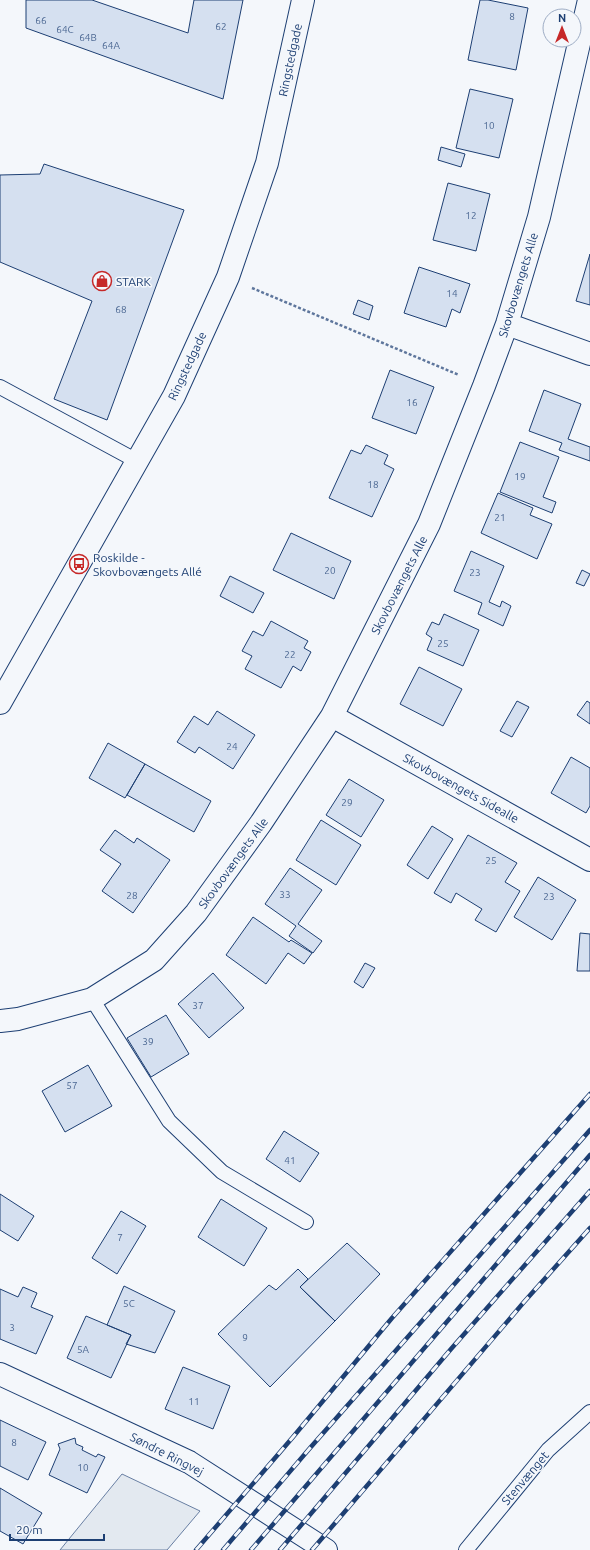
<svg xmlns="http://www.w3.org/2000/svg" width="590" height="1550" font-family="Ubuntu,sans-serif">
<style>
.green{fill:#e3e9f0;stroke:#687fa3}
.building{fill:#d5e0f0;stroke:#1d3f73}
.lines{fill:none;stroke-linecap:round;stroke-linejoin:round}
.lane-casing{stroke:#1d3f73;stroke-width:16}
.street-casing{stroke:#1d3f73;stroke-width:24}
.secondary-casing{stroke:#1d3f73;stroke-width:24}
.primary-casing{stroke:#1d3f73;stroke-width:24}
.path{stroke:#5e769c;stroke-width:2.5;stroke-dasharray:3 2;stroke-linecap:butt}
.lane{stroke:#f4f7fb;stroke-width:14}
.street{stroke:#f4f7fb;stroke-width:22}
.secondary{stroke:#f4f7fb;stroke-width:22}
.primary{stroke:#f4f7fb;stroke-width:22}
.rail-casing{stroke:#1d3f73;stroke-width:4.5}
.rail{stroke:#f4f7fb;stroke-width:3;stroke-dasharray:9;stroke-linecap:butt}
.labels{text-anchor:middle;dominant-baseline:central;stroke-width:3;stroke-linejoin:round;paint-order:stroke}
.number-label{font-size:10px;fill:#4b6792}
.street-label{font-size:12px;fill:#1d3f73;stroke:#f4f7fb}
.poi-label{font-size:12px;fill:#1d3f73;stroke:#f4f7fb;text-anchor:start}
</style>
<rect width="100%" height="100%" fill="#f4f7fb"/>
<!-- green -->
<path class="green" d="M 122,1474 L 200,1511 L 167,1550 L 60,1550 Z"/>
<!-- building -->
<path class="building" d="M 26,0 L 92,0 L 188,33 L 194,0 L 243,0 L 223,99 L 26,28 Z
M 480,0 L 488,0 L 528,8 L 516,70 L 468,60 Z
M 470,89 L 513,99 L 499,158 L 456,148 Z
M 441,147 L 465,154 L 461,167 L 438,160 Z
M 44,164 L 184,210 L 107,420 L 54,399 L 92,301 L 0,262 L 0,175 L 40,174 Z
M 448,183 L 490,194 L 476,251 L 433,240 Z
M 590,254 L 590,305 L 576,301 Z
M 419,267 L 470,284 L 460,313 L 452,309 L 446,327 L 404,313 Z
M 358,300 L 373,306 L 369,320 L 353,314 Z
M 390,370 L 434,387 L 416,434 L 372,418 Z
M 544,390 L 581,404 L 568,439 L 590,447 L 590,461 L 559,450 L 562,443 L 529,431 Z
M 520,442 L 559,457 L 543,497 L 556,502 L 552,513 L 500,492 Z
M 366,445 L 388,455 L 384,464 L 394,469 L 372,517 L 329,498 L 351,450 L 361,454 Z
M 498,493 L 533,508 L 530,515 L 552,524 L 537,559 L 481,533 Z
M 291,533 L 351,561 L 334,599 L 273,570 Z
M 471,551 L 504,566 L 489,602 L 500,607 L 502,601 L 511,606 L 503,626 L 478,614 L 482,603 L 454,591 Z
M 582,570 L 590,574 L 584,586 L 576,583 Z
M 230,576 L 264,593 L 253,613 L 220,596 Z
M 444,614 L 479,630 L 463,666 L 427,650 L 432,638 L 426,634 L 432,622 L 439,625 Z
M 271,621 L 308,641 L 304,648 L 311,652 L 301,671 L 293,666 L 281,688 L 245,669 L 252,656 L 242,651 L 253,631 L 263,636 Z
M 419,667 L 462,689 L 443,726 L 400,704 Z
M 517,701 L 529,707 L 512,737 L 500,731 Z
M 587,701 L 590,703 L 590,724 L 577,715 Z
M 217,711 L 255,735 L 233,769 L 199,747 L 195,753 L 177,742 L 194,716 L 208,725 Z
M 108,743 L 145,764 L 125,798 L 89,778 Z
M 571,757 L 590,768 L 590,806 L 586,813 L 551,793 Z
M 145,764 L 211,801 L 194,832 L 127,795 Z
M 349,779 L 384,800 L 361,837 L 326,815 Z
M 321,820 L 361,845 L 336,885 L 296,860 Z
M 432,826 L 453,839 L 428,879 L 407,865 Z
M 115,830 L 134,843 L 137,838 L 170,860 L 133,913 L 102,891 L 121,864 L 100,850 Z
M 468,835 L 517,863 L 505,882 L 520,891 L 496,932 L 475,920 L 482,909 L 456,893 L 451,903 L 434,893 Z
M 290,868 L 322,890 L 298,924 L 322,941 L 313,953 L 289,936 L 296,926 L 265,904 Z
M 538,877 L 576,900 L 552,940 L 514,917 Z
M 253,917 L 289,942 L 291,940 L 312,953 L 304,964 L 288,953 L 266,984 L 226,955 Z
M 580,933 L 590,934 L 590,971 L 577,971 Z
M 365,963 L 375,968 L 363,988 L 354,982 Z
M 213,973 L 244,1008 L 209,1038 L 178,1004 Z
M 166,1015 L 189,1054 L 151,1077 L 127,1038 Z
M 88,1065 L 112,1106 L 65,1132 L 42,1091 Z
M 284,1131 L 319,1153 L 300,1182 L 266,1159 Z
M 0,1194 L 34,1216 L 18,1241 L 0,1230 Z
M 221,1199 L 267,1228 L 244,1266 L 198,1237 Z
M 121,1211 L 146,1226 L 117,1274 L 92,1258 Z
M 347,1243 L 380,1274 L 335,1321 L 300,1287 Z
M 298,1269 L 308,1279 L 300,1287 L 335,1321 L 270,1387 L 218,1334 L 269,1285 L 276,1290 Z
M 124,1286 L 175,1311 L 155,1353 L 126,1344 L 131,1335 L 107,1325 Z
M 23,1287 L 37,1293 L 31,1307 L 53,1316 L 36,1354 L 0,1339 L 0,1289 L 18,1297 Z
M 86,1316 L 131,1335 L 111,1378 L 67,1358 Z
M 183,1367 L 230,1386 L 213,1429 L 165,1409 Z
M 0,1420 L 46,1442 L 28,1480 L 0,1466 Z
M 75,1438 L 76,1444 L 83,1447 L 82,1450 L 96,1457 L 98,1454 L 105,1457 L 87,1493 L 49,1475 L 60,1449 L 58,1444 Z
M 0,1488 L 42,1513 L 23,1544 L 0,1531 Z"/>
<g class="lines">
<defs>
<path id="lane" d="M 0,387 L 137,461
M 92,999 L 169,1121 L 222,1172 L 306,1222
M 466,1550 L 548,1450 L 590,1412"/>
<path id="street" d="M 507,324 L 590,354
M 332,716 L 590,860
M 0,1021 L 18,1019 L 92,999 L 154,960 L 196,913 L 261,823 L 332,716 L 429,524 L 484,386 L 507,324 L 539,217 L 589,0"/>
<path id="secondary" d="M 0,703 L 174,396 L 228,277 L 267,163 L 303,0"/>
<path id="primary" d="M 0,1374 L 189,1462 L 326,1550"/>
</defs>
<!-- lane casing -->
<use href="#lane" class="lane-casing"/>
<!-- street casing -->
<use href="#street" class="street-casing"/>
<!-- secondary casing -->
<use href="#secondary" class="secondary-casing"/>
<!-- primary casing -->
<use href="#primary" class="primary-casing"/>
<!-- path -->
<path class="path" d="M 252,288 L 459,375"/>
<!-- lane -->
<use href="#lane" class="lane"/>
<!-- street -->
<use href="#street" class="street"/>
<!-- secondary -->
<use href="#secondary" class="secondary"/>
<!-- primary -->
<use href="#primary" class="primary"/>
<defs>
<path id="rail" d="M 196,1550 L 293,1437 L 392,1318 L 590,1094
M 223,1550 L 310,1448 L 590,1130
M 251,1550 L 590,1155
M 280,1550 L 451,1349 L 590,1191
M 312,1550 L 524,1302 L 590,1228"/>
</defs>
<!-- rail casing -->
<use href="#rail" class="rail-casing"/>
<!-- rail -->
<use href="#rail" class="rail"/>
</g>
<!-- icons -->
<defs>
<symbol id="shop-ring" viewBox="-11 -11 22 22"><circle r="9.5" fill="#f4f7fb" stroke="#c62828" stroke-width="1.5"/><path d="M-5-2.5h2.3a2.7 3.5 0 0 1 5.4 0H5L5.5 6h-11ZM-1.5-2.5h3a1.5 2.3 0 0 0-3 0Z" fill="#c62828"/></symbol>
<symbol id="bus-ring" viewBox="-11 -11 22 22"><circle r="9.5" fill="#f4f7fb" stroke="#c62828" stroke-width="1.5"/><path d="M-5-6H5V4H4V6H2V4H-2V6H-4V4H-5ZM-3.5-4V0h7V-4ZM-3.5 1.2v1.5H-2V1.2ZM2 1.2v1.5H3.5V1.2Z" fill="#c62828"/></symbol>
</defs>
<g fill-rule="evenodd">
<use href="#shop-ring" x="91" y="270" width="22" height="22"/>
<use href="#bus-ring" x="68" y="553" width="22" height="22"/>
</g>
<g class="labels">
<!-- number labels -->
<g class="number-label">
<text x="512" y="16">8</text>
<text x="41" y="20">66</text>
<text x="221" y="26">62</text>
<text x="65" y="29">64C</text>
<text x="88" y="37">64B</text>
<text x="111" y="45">64A</text>
<text x="489" y="125">10</text>
<text x="471" y="215">12</text>
<text x="452" y="293">14</text>
<text x="121" y="309">68</text>
<text x="412" y="402">16</text>
<text x="520" y="476">19</text>
<text x="373" y="484">18</text>
<text x="500" y="517">21</text>
<text x="330" y="570">20</text>
<text x="475" y="572">23</text>
<text x="443" y="643">25</text>
<text x="290" y="654">22</text>
<text x="232" y="746">24</text>
<text x="347" y="802">29</text>
<text x="491" y="860">25</text>
<text x="285" y="894">33</text>
<text x="132" y="895">28</text>
<text x="549" y="896">23</text>
<text x="198" y="1005">37</text>
<text x="148" y="1041">39</text>
<text x="72" y="1085">57</text>
<text x="290" y="1160">41</text>
<text x="120" y="1237">7</text>
<text x="129" y="1303">5C</text>
<text x="12" y="1327">3</text>
<text x="245" y="1337">9</text>
<text x="83" y="1349">5A</text>
<text x="194" y="1401">11</text>
<text x="14" y="1442">8</text>
<text x="83" y="1467">10</text>
</g>
<!-- street labels -->
<g class="street-label">
<text transform="translate(290 60) rotate(-78)">Ringstedgade</text>
<text transform="translate(518 285) rotate(-73)">Skovbovængets Alle</text>
<text transform="translate(187 366) rotate(-65)">Ringstedgade</text>
<text transform="translate(399 585) rotate(-63)">Skovbovængets Alle</text>
<text transform="translate(461 788) rotate(29)">Skovbovængets Sidealle</text>
<text transform="translate(233 863) rotate(-54)">Skovbovængets Alle</text>
<text transform="translate(167 1454) rotate(27)">Søndre Ringvej</text>
<text transform="translate(525 1478) rotate(-50)">Stenvænget</text>
</g>
<!-- poi labels -->
<g class="poi-label">
<text x="116" y="281">STARK</text>
<text x="93" y="557">Roskilde -<tspan x="93" dy="14">Skovbovængets Allé</tspan></text>
</g>
</g>
<!-- north arrow -->
<g transform="translate(562 28)"><circle r="19" fill="#f4f7fb" stroke="#9eadc5"/>
<path d="M0-3L7 15L0 10L-7 15Z" fill="#c62828"/>
<text y="-6" font-size="11" font-weight="bold" text-anchor="middle" fill="#1d3f73">N</text>
</g>
<!-- scale -->
<path d="M10 1534v6h94v-6" fill="none" stroke="#1d3f73" stroke-width="2"/>
<text x="16" y="1534" font-size="12" fill="#1d3f73" stroke="#f4f7fb" stroke-width="3" paint-order="stroke">20 m</text>
</svg>
